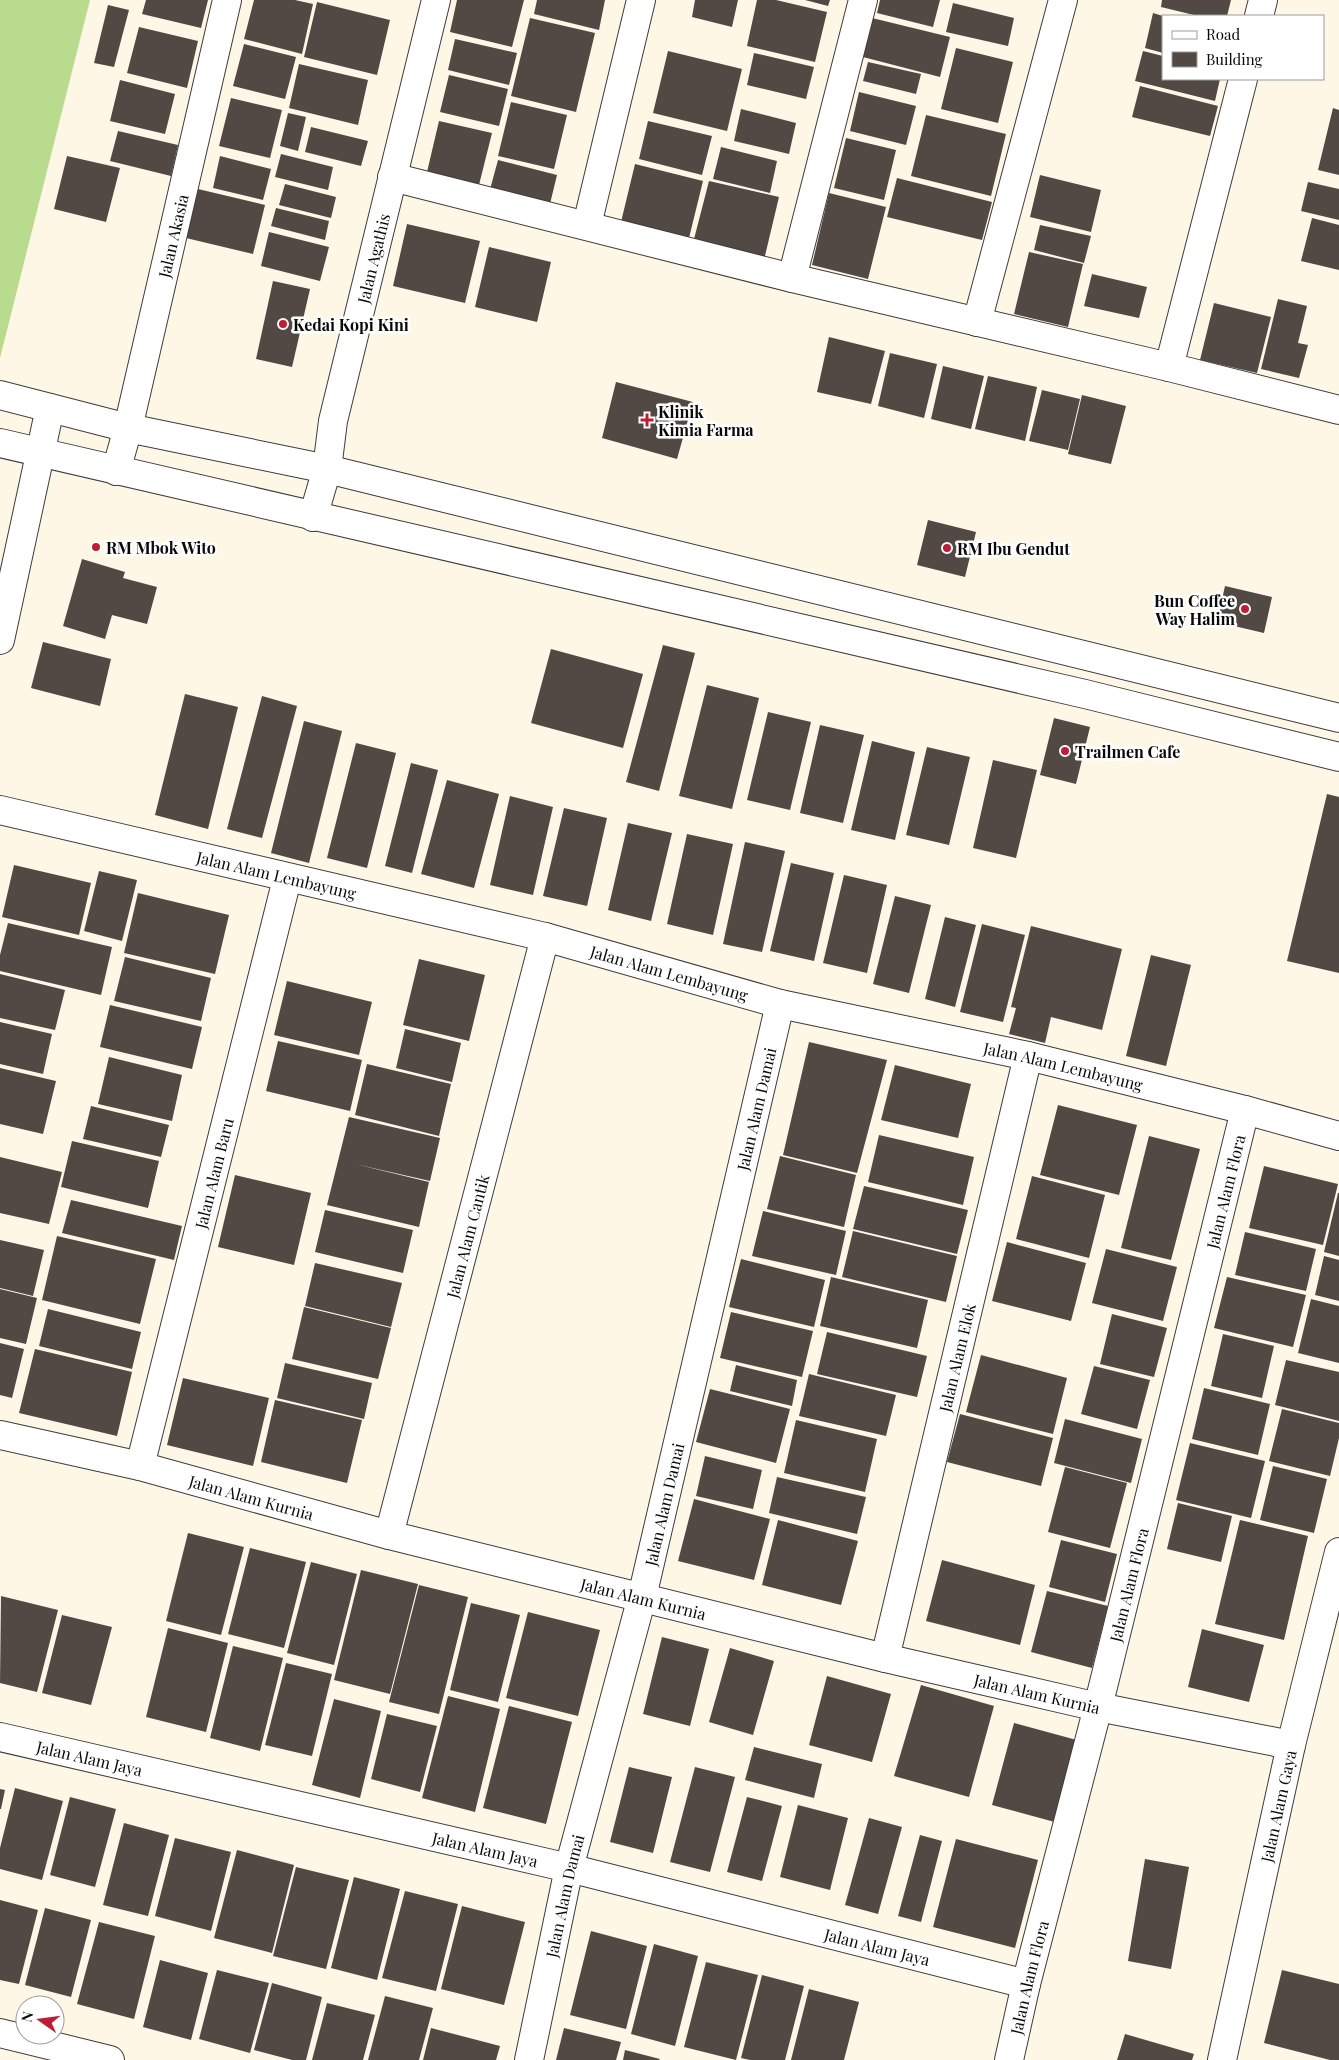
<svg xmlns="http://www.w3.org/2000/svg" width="1339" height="2060" font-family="'Playfair Display',serif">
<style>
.forest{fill:#b9db8e}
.building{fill:#524945}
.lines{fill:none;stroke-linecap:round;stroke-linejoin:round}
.minor-casing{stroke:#3c3c3c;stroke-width:30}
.minor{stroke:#fff;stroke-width:28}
.poi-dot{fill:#bd1e37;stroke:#fff;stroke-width:2}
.labels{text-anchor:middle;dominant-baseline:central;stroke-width:5;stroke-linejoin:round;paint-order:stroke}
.street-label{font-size:16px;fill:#090909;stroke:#fff}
.poi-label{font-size:16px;font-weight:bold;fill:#090909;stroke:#fff;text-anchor:start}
</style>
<rect width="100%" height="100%" fill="#fff7e6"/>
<!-- forest -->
<path class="forest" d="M 0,0 L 90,0 L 0,358 Z"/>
<!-- building -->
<path class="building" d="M 146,0 L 208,0 L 201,28 L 142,14 Z
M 254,0 L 295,0 L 313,4 L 302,54 L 244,39 Z
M 457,0 L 524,0 L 512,47 L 450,32 Z
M 537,0 L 605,0 L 599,30 L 534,14 Z
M 695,0 L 738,0 L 732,27 L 692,17 Z
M 757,0 L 776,0 L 827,12 L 815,62 L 747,46 Z
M 805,0 L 830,0 L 828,6 Z
M 880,0 L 940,0 L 933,27 L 877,13 Z
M 1162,0 L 1231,0 L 1227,16 L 1198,16 L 1161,7 Z
M 317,2 L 390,20 L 377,75 L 304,57 Z
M 953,3 L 1014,18 L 1008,46 L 946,32 Z
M 108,5 L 129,10 L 114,67 L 94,63 Z
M 1153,13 L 1163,16 L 1163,53 L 1145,48 Z
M 868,17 L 950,37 L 940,77 L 859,56 Z
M 530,18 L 595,33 L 576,112 L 511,96 Z
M 139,27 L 198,41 L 187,88 L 127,73 Z
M 455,39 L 517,53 L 509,85 L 448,70 Z
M 244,44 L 296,57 L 285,99 L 233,86 Z
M 956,48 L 1013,62 L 998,123 L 941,109 Z
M 668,51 L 742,69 L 727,131 L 653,113 Z
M 1143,51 L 1163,56 L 1163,79 L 1220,79 L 1215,101 L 1135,81 Z
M 754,53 L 814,67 L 806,99 L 747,85 Z
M 868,62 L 921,74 L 916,94 L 863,81 Z
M 299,64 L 368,80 L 358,125 L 289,108 Z
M 449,75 L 508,89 L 499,126 L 440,112 Z
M 120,80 L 175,94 L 165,134 L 110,121 Z
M 1140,86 L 1218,106 L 1210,136 L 1132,117 Z
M 859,92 L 916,106 L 906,145 L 850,131 Z
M 231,98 L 282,110 L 270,158 L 219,146 Z
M 511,102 L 567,115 L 554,169 L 498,156 Z
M 1333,108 L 1339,110 L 1339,175 L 1318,170 Z
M 741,109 L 796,123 L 789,154 L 734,141 Z
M 288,113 L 306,117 L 298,151 L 280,146 Z
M 926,115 L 1006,134 L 991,196 L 911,176 Z
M 439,121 L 492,133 L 479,185 L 427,172 Z
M 648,121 L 712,136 L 702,175 L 639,159 Z
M 311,127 L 368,141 L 361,166 L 305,152 Z
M 118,131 L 178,145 L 171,176 L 110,161 Z
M 846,138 L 896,150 L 884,200 L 834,188 Z
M 721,147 L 777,161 L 770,193 L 713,179 Z
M 281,154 L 333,167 L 328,190 L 275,177 Z
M 67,156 L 120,168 L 106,222 L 54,209 Z
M 220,156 L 271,169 L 263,200 L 213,188 Z
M 498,160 L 557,175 L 549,208 L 489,193 Z
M 635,164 L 703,181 L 689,238 L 621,222 Z
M 1040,175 L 1101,190 L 1091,232 L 1030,217 Z
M 897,178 L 992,202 L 982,240 L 887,217 Z
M 709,181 L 779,197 L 764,260 L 693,243 Z
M 1308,182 L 1339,189 L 1339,220 L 1301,211 Z
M 285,184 L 336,197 L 331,218 L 279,205 Z
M 198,189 L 265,205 L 253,254 L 186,238 Z
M 829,193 L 886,207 L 868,279 L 812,265 Z
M 276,208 L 329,221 L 325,240 L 271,226 Z
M 1312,218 L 1339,225 L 1339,270 L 1301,261 Z
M 407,224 L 480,241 L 465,303 L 393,286 Z
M 1040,225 L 1091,236 L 1084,263 L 1034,250 Z
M 269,232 L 329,247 L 320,281 L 261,266 Z
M 489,247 L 551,262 L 537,322 L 475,307 Z
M 1029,252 L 1083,264 L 1068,327 L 1014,314 Z
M 1092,274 L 1147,287 L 1139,318 L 1084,306 Z
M 273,281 L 310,289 L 292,367 L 256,359 Z
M 1278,299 L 1307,306 L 1298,343 L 1308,345 L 1299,378 L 1261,369 Z
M 1214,303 L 1271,317 L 1257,373 L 1200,360 Z
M 829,337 L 885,351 L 871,404 L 817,392 Z
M 890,353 L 937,364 L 924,418 L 878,406 Z
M 943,366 L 984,376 L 971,429 L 931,419 Z
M 988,376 L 1037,387 L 1025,441 L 975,429 Z
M 616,382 L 693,402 L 677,459 L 602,438 Z
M 1042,390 L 1080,399 L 1068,450 L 1029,441 Z
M 1082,395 L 1126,406 L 1111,464 L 1068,454 Z
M 928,520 L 976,532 L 965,577 L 917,565 Z
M 82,559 L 125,572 L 123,578 L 157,587 L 147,624 L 112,615 L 105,639 L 63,626 Z
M 1225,586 L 1272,597 L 1264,633 L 1217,622 Z
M 43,642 L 111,659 L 100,706 L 31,688 Z
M 663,645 L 695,653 L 659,791 L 626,782 Z
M 551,649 L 643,674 L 623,748 L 531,723 Z
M 707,685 L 759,698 L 732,809 L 679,796 Z
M 185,694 L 238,707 L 208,829 L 155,815 Z
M 262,696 L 297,706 L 262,838 L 227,829 Z
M 768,712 L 811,722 L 790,810 L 747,800 Z
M 1054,718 L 1090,727 L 1076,784 L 1040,775 Z
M 304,721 L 342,731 L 309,863 L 271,853 Z
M 820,725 L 864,735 L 843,823 L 800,813 Z
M 872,741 L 915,752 L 895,840 L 851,830 Z
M 356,743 L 396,753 L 367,868 L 327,858 Z
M 927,747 L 970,757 L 949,845 L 906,835 Z
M 993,760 L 1037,770 L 1016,858 L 973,848 Z
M 411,763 L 438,770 L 412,873 L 385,866 Z
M 447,780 L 499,794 L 474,888 L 421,874 Z
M 1327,794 L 1339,797 L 1339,973 L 1287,961 Z
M 510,796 L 553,807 L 533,895 L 490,885 Z
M 564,808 L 607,818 L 587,906 L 543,896 Z
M 628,823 L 672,833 L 651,921 L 608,910 Z
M 687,834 L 733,844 L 713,935 L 667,924 Z
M 745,842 L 785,851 L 762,952 L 723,944 Z
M 791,863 L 834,873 L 814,961 L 770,951 Z
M 14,865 L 91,883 L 79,935 L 2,917 Z
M 99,871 L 137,880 L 122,941 L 84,931 Z
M 844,875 L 887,885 L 867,973 L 823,963 Z
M 138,893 L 229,915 L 215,974 L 124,953 Z
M 895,896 L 931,905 L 909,993 L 873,984 Z
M 945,917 L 976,925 L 955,1007 L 925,999 Z
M 8,923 L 112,947 L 101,995 L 0,971 L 0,955 Z
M 982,924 L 1025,935 L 1003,1022 L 960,1012 Z
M 1031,926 L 1122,949 L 1102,1030 L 1051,1017 L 1045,1043 L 1009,1034 L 1016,1008 L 1011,1007 Z
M 1151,955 L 1191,965 L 1166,1066 L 1126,1056 Z
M 125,957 L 211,978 L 201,1021 L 114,1001 Z
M 419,959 L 485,975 L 469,1041 L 403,1025 Z
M 0,974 L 65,990 L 55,1030 L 0,1018 Z
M 287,981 L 372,1002 L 359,1055 L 274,1035 Z
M 110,1005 L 202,1027 L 192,1069 L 100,1047 Z
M 0,1022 L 52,1034 L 43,1074 L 0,1064 Z
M 405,1029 L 461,1043 L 452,1082 L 396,1068 Z
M 278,1041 L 362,1060 L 350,1111 L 266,1091 Z
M 809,1042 L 887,1060 L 857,1173 L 783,1155 Z
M 109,1057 L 182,1075 L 172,1121 L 98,1104 Z
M 367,1064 L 451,1084 L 439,1136 L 355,1115 Z
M 895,1065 L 971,1084 L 958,1138 L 881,1120 Z
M 0,1068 L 56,1081 L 43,1134 L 0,1124 Z
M 1058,1105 L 1137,1125 L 1119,1195 L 1040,1175 Z
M 91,1106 L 169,1125 L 161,1157 L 83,1139 Z
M 349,1117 L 440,1138 L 430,1181 L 355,1164 L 429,1182 L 419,1227 L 327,1205 Z
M 879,1135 L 974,1157 L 963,1205 L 868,1182 Z
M 1149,1136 L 1200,1149 L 1171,1260 L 1121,1248 Z
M 72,1141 L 159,1161 L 148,1208 L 61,1187 Z
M 780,1156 L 856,1175 L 844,1227 L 767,1209 Z
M 0,1157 L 62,1172 L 49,1224 L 0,1213 Z
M 1264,1166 L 1338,1184 L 1323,1245 L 1249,1228 Z
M 235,1175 L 311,1193 L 294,1265 L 218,1247 Z
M 1032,1176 L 1105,1195 L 1089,1258 L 1016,1239 Z
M 864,1186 L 968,1210 L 957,1254 L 853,1229 Z
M 1338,1193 L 1339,1193 L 1339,1256 L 1324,1252 Z
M 71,1200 L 182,1226 L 174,1260 L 62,1233 Z
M 325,1210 L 413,1230 L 403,1273 L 315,1252 Z
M 763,1211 L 846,1231 L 836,1275 L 752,1256 Z
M 853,1231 L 957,1256 L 946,1302 L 842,1277 Z
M 1245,1232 L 1316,1249 L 1306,1291 L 1235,1275 Z
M 57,1236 L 156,1259 L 140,1324 L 42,1300 Z
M 0,1240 L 44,1250 L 33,1296 L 0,1288 Z
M 1007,1242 L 1086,1263 L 1071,1321 L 992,1301 Z
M 1106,1249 L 1177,1267 L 1163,1321 L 1092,1303 Z
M 1324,1256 L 1339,1260 L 1339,1301 L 1315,1295 Z
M 741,1259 L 825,1280 L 814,1327 L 729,1307 Z
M 315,1263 L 402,1283 L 391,1327 L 305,1306 Z
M 831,1277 L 928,1300 L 917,1348 L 820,1326 Z
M 1227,1277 L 1306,1295 L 1293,1347 L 1214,1328 Z
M 0,1289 L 37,1298 L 26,1344 L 0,1338 Z
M 1311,1299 L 1339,1306 L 1339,1363 L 1298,1353 Z
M 304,1307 L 391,1328 L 378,1379 L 292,1359 Z
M 48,1309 L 141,1332 L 132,1369 L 39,1346 Z
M 731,1312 L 813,1331 L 802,1377 L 720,1358 Z
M 1112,1314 L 1167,1328 L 1154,1377 L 1100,1364 Z
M 827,1332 L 927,1356 L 917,1397 L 817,1374 Z
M 1223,1334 L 1274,1346 L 1262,1398 L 1211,1386 Z
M 0,1343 L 24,1349 L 12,1398 L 0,1395 Z
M 35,1349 L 132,1372 L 117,1436 L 19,1413 Z
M 981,1355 L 1067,1378 L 1053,1434 L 966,1412 Z
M 1286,1360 L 1339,1372 L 1339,1421 L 1275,1405 Z
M 285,1363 L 372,1383 L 364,1419 L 277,1398 Z
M 736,1365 L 797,1380 L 792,1406 L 730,1391 Z
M 1094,1366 L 1150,1380 L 1137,1429 L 1081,1414 Z
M 809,1374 L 896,1395 L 886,1436 L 799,1416 Z
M 183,1378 L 269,1398 L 253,1466 L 167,1445 Z
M 1204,1388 L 1270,1404 L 1258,1455 L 1192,1439 Z
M 710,1389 L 790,1409 L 776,1463 L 696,1442 Z
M 275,1400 L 362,1420 L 347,1483 L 261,1462 Z
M 1282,1409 L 1339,1423 L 1339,1438 L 1330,1476 L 1269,1461 Z
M 960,1414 L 1053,1438 L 1041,1486 L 947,1462 Z
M 1065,1419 L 1142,1439 L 1131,1483 L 1054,1463 Z
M 796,1420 L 877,1439 L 865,1492 L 784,1473 Z
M 1190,1443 L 1265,1461 L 1251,1518 L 1176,1500 Z
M 705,1456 L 762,1470 L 753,1509 L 696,1496 Z
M 1273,1466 L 1327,1479 L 1314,1533 L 1260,1520 Z
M 1065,1467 L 1127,1483 L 1110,1548 L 1048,1532 Z
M 777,1477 L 866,1497 L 857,1534 L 769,1513 Z
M 694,1499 L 770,1519 L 754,1580 L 678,1561 Z
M 1178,1503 L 1232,1516 L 1221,1562 L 1167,1549 Z
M 778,1520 L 858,1541 L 841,1605 L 762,1585 Z
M 1240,1520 L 1308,1536 L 1284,1640 L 1215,1624 Z
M 188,1533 L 244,1547 L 221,1635 L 166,1621 Z
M 1061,1540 L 1117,1554 L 1105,1602 L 1049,1587 Z
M 250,1548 L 306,1562 L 284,1648 L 228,1634 Z
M 942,1560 L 1035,1585 L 1020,1645 L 926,1621 Z
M 311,1562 L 357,1574 L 334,1665 L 287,1653 Z
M 361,1570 L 418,1584 L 390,1694 L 334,1680 Z
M 419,1585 L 468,1597 L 439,1714 L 389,1702 Z
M 1047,1591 L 1108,1606 L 1092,1668 L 1031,1652 Z
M 1,1596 L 58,1610 L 37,1692 L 0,1683 Z
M 471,1603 L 520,1615 L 498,1702 L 450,1690 Z
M 528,1612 L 600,1630 L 578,1716 L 506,1698 Z
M 62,1615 L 112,1627 L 91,1705 L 42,1693 Z
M 168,1628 L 228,1643 L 206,1732 L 146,1717 Z
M 1202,1629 L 1264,1645 L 1249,1702 L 1188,1687 Z
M 662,1637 L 709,1649 L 690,1726 L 643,1714 Z
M 233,1646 L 283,1658 L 260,1751 L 210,1738 Z
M 730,1648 L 774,1661 L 753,1735 L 709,1722 Z
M 286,1663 L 332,1674 L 312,1756 L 265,1745 Z
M 827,1676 L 891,1694 L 872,1762 L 809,1745 Z
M 921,1685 L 994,1706 L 969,1797 L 894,1776 Z
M 448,1696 L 500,1709 L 475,1812 L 422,1798 Z
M 334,1699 L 381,1711 L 360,1798 L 312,1785 Z
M 509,1706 L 572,1722 L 546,1824 L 483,1808 Z
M 387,1714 L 437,1726 L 420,1792 L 371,1779 Z
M 1014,1723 L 1084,1742 L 1062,1824 L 992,1805 Z
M 754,1747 L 822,1764 L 814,1798 L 745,1780 Z
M 629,1767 L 672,1777 L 653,1853 L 610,1842 Z
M 695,1767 L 735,1777 L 710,1872 L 670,1862 Z
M 15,1788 L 63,1801 L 42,1880 L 0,1869 L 0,1848 Z
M 0,1789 L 5,1790 L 1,1809 L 0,1809 Z
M 70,1797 L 116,1809 L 95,1887 L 50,1875 Z
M 747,1797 L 782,1806 L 762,1881 L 727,1872 Z
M 798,1805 L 848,1818 L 830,1890 L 780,1877 Z
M 869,1818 L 902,1827 L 878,1914 L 845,1905 Z
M 124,1823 L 169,1835 L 148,1916 L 103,1905 Z
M 920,1835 L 942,1841 L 921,1922 L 898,1916 Z
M 175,1838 L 231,1852 L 211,1931 L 155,1916 Z
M 956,1839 L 1038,1860 L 1015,1948 L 933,1927 Z
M 237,1850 L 294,1865 L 272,1953 L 214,1938 Z
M 1145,1859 L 1189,1867 L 1171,1969 L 1128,1961 Z
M 296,1867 L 349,1880 L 326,1969 L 273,1956 Z
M 354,1877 L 400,1889 L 377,1980 L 331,1968 Z
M 405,1891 L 458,1904 L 436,1991 L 382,1978 Z
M 0,1900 L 38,1910 L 19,1984 L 0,1980 Z
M 462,1906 L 525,1922 L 504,2005 L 441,1989 Z
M 45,1908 L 91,1920 L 71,1997 L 25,1985 Z
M 99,1922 L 155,1936 L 134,2019 L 77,2004 Z
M 591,1931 L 647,1946 L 626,2029 L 570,2015 Z
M 654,1944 L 698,1956 L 675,2046 L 631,2034 Z
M 160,1960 L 208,1973 L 191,2040 L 143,2027 Z
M 706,1962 L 758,1975 L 736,2060 L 684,2047 Z
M 217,1970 L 269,1983 L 250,2053 L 199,2039 Z
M 1282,1970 L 1339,1984 L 1339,2060 L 1330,2060 L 1264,2043 Z
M 762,1975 L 804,1986 L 785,2060 L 750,2060 L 741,2058 Z
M 272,1983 L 322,1997 L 306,2060 L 292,2060 L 254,2050 Z
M 809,1989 L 859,2002 L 844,2060 L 791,2060 Z
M 385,1996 L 433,2008 L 419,2060 L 368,2060 Z
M 327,2003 L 375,2015 L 363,2060 L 312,2060 Z
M 431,2028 L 500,2046 L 496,2060 L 423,2060 Z
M 564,2028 L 621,2042 L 616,2060 L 556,2060 Z
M 1125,2034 L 1194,2054 L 1192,2060 L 1117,2060 Z
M 625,2050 L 660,2059 L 659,2060 L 623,2060 Z"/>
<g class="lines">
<defs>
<g id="minor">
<path d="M 1259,16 L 1263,0"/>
<path d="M 392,177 L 792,278 L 1169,367 L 1339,410"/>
<path d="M 587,225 L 641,0"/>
<path d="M 792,278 L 863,0"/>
<path d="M 977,322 L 1063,0"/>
<path d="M 1169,367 L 1243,79"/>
<path d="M 0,395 L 128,428 L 327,469 L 1339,718"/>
<path d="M 0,443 L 1085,694 L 1339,757"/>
<path id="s1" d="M 116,471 L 128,428 L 227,0"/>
<path id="s2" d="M 313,517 L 327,469 L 333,421 L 436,0"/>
<path d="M 0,640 L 50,408"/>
<path id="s3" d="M 0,810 L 545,937 L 780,1004 L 1028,1056 L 1245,1110 L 1339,1136"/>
<path id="s4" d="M 0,1435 L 140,1466 L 389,1535 L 885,1658 L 1098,1707 L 1291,1745"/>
<path id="s5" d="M 140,1466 L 287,879"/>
<path id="s6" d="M 389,1535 L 545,937"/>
<path id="s7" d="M 885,1658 L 1028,1056"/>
<path id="s8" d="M 0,1737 L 569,1868 L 1026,1984"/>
<path d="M 0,2033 L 110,2060"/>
<path id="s9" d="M 529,2060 L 569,1868 L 642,1597 L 780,1004"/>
<path id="s10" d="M 1009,2060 L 1026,1984 L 1098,1707 L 1245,1110"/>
<path id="s11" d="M 1222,2060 L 1291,1745 L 1339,1552"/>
</g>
</defs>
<!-- minor casing -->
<use href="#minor" class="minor-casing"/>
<!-- minor -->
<use href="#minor" class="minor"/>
</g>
<!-- markers -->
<g class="poi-dot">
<circle cx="283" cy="324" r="5"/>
<path d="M644.5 412.5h5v5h5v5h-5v5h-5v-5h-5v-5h5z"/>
<circle cx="96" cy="547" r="5"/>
<circle cx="947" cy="548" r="5"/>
<circle cx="1245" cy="609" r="5"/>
<circle cx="1065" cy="751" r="5"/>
</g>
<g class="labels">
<!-- street labels -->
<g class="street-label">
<text stroke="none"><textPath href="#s1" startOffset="242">Jalan Akasia</textPath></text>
<text stroke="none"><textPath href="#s2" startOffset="266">Jalan Agathis</textPath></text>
<text stroke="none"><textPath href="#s3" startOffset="284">Jalan Alam Lembayung</textPath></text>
<text stroke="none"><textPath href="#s3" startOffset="689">Jalan Alam Lembayung</textPath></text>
<text stroke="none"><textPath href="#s3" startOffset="1094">Jalan Alam Lembayung</textPath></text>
<text stroke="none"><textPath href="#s9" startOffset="978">Jalan Alam Damai</textPath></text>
<text stroke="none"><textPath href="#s5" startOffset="302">Jalan Alam Baru</textPath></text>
<text stroke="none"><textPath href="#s10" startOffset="895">Jalan Alam Flora</textPath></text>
<text stroke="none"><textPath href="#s6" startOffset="309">Jalan Alam Cantik</textPath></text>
<text stroke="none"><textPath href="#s7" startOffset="309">Jalan Alam Elok</textPath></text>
<text stroke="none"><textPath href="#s4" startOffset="259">Jalan Alam Kurnia</textPath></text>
<text stroke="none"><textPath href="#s9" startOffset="572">Jalan Alam Damai</textPath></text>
<text stroke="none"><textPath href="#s10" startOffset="490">Jalan Alam Flora</textPath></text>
<text stroke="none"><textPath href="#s4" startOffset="664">Jalan Alam Kurnia</textPath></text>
<text stroke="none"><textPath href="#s4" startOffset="1069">Jalan Alam Kurnia</textPath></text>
<text stroke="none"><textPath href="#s8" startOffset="92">Jalan Alam Jaya</textPath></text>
<text stroke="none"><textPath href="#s11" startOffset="260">Jalan Alam Gaya</textPath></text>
<text stroke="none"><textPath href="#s8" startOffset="498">Jalan Alam Jaya</textPath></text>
<text stroke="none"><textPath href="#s9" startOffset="168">Jalan Alam Damai</textPath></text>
<text stroke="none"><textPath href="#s8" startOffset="902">Jalan Alam Jaya</textPath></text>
<text stroke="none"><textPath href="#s10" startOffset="85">Jalan Alam Flora</textPath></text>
</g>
<!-- poi labels -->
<g class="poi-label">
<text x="293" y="324">Kedai Kopi Kini</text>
<text x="658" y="411">Klinik<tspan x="658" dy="18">Kimia Farma</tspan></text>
<text x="106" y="547">RM Mbok Wito</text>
<text x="957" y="548">RM Ibu Gendut</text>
<text x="1235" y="600" text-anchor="end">Bun Coffee<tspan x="1235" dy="18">Way Halim</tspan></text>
<text x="1075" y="751">Trailmen Cafe</text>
</g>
</g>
<!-- legend -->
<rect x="1162" y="15" width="162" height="65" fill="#ffffff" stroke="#9d9d9d"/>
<rect x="1172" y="31" width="25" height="8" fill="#ffffff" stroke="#9d9d9d"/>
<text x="1206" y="40" font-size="15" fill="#090909">Road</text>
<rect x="1172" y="52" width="25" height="15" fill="#524945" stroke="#9d9d9d"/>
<text x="1206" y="65" font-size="15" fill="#090909">Building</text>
<!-- north arrow -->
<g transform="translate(40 2020) rotate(284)"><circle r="24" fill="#ffffff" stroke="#9d9d9d"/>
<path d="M0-4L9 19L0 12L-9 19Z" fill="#bd1e37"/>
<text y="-8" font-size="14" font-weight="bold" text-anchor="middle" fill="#090909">N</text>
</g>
</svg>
